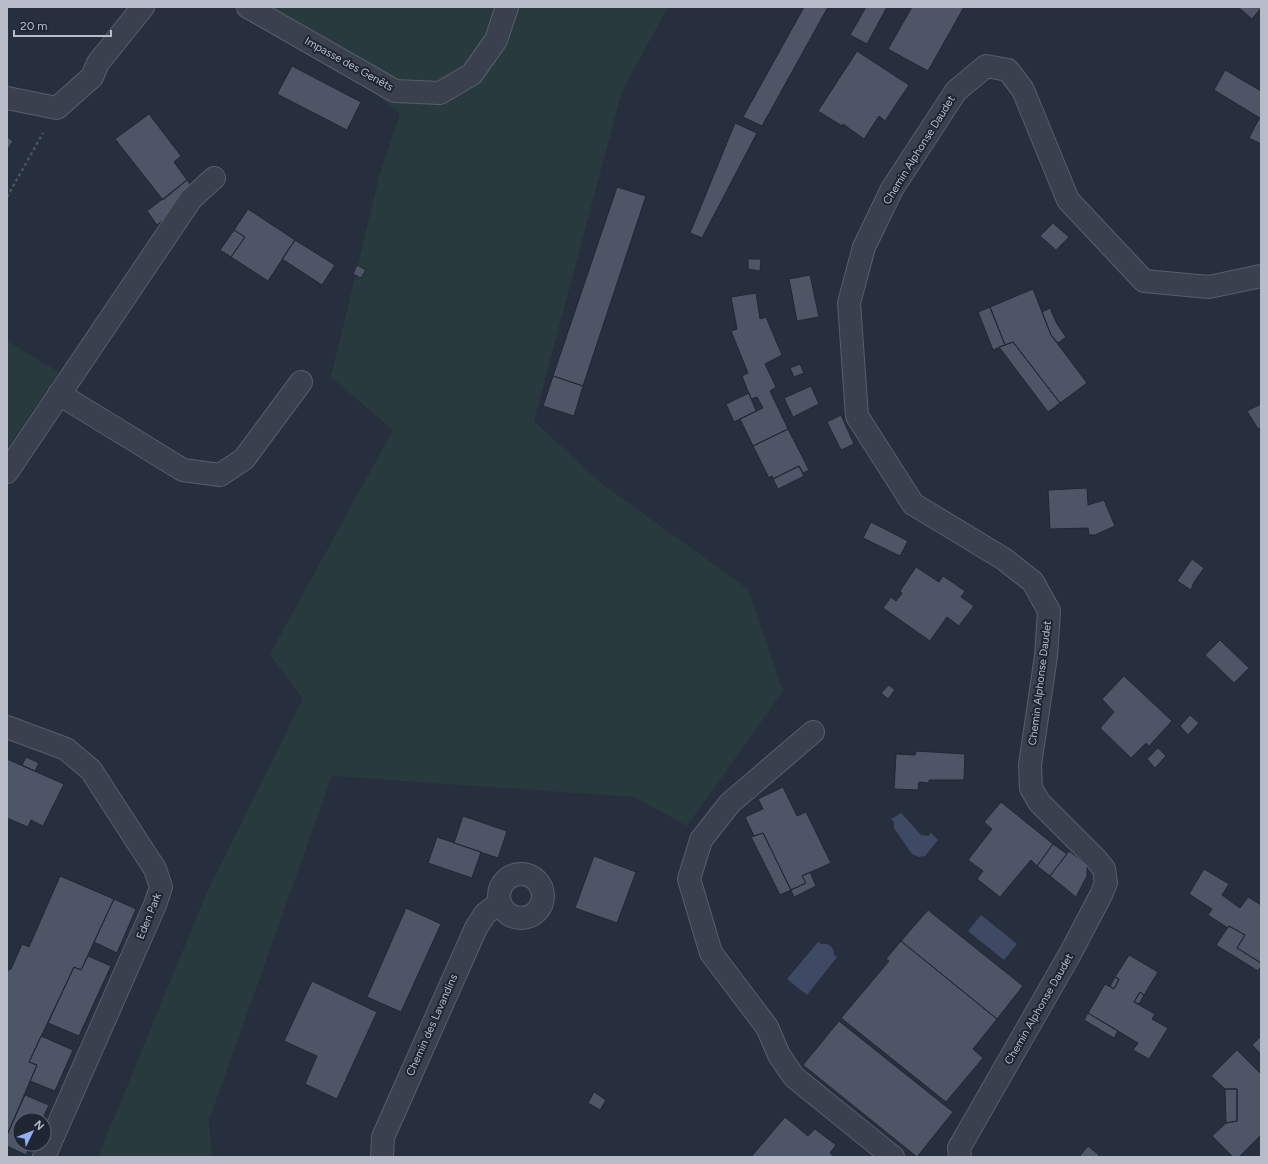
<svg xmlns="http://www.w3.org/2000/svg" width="1268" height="1164" font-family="Figtree,sans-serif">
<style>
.green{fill:#293a3e}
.water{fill:#3e4a64}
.building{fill:#4d5566;stroke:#212734}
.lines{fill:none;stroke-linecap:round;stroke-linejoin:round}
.minor-casing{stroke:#585e6b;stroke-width:24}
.path{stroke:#47575b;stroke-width:2.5;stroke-dasharray:3 3;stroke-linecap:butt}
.minor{stroke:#3a404d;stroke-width:22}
.labels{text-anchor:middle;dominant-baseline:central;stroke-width:4;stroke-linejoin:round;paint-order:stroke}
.street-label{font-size:11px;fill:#b7bcc8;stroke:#1f2532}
</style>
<rect width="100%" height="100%" fill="#272e3d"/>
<!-- green -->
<path class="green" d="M 267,7 L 668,7 L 622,91 L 534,421 L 601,483 L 748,589 L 783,691 L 687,826 L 634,797 L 332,776 L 209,1120 L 212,1157 L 98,1157 L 207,892 L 303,699 L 270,654 L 393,430 L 331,377 L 379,177 L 400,114 Z
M 7,341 L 59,372 L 7,449 Z"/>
<!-- water -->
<path class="water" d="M 901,813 L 921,835 L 928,836 L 931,833 L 938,840 L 925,856 L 919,857 L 912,854 L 894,828 L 894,822 L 891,819 Z
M 981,915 L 1017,944 L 1004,960 L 968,931 Z
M 818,942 L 821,944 C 829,943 834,947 834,955 L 837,957 L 807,995 L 787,979 Z"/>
<!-- building -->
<path class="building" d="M 804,7 L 828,7 L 762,126 L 743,117 Z
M 866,7 L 887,7 L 867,44 L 850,35 Z
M 912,7 L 964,7 L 928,71 L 888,49 Z
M 1238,7 L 1261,7 L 1261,8 L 1252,19 Z
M 857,51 L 909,85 L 885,121 L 879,116 L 864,139 L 843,124 L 842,126 L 818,111 Z
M 292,66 L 361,102 L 347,130 L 277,94 Z
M 1225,70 L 1261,91 L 1261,115 L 1260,118 L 1214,90 Z
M 149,114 L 181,156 L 174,162 L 187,180 L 163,200 L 115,139 Z
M 1261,115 L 1261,144 L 1249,138 Z
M 735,123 L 757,133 L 702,238 L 690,233 Z
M 7,137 L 13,141 L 7,150 Z
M 187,180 L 190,184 L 173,212 L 157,225 L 147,211 Z
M 617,187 L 646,196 L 583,386 L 553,376 Z
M 248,209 L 295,240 L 268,281 L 231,257 L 245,237 L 234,230 Z
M 1053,223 L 1069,237 L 1056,250 L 1040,236 Z
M 234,230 L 245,237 L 231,257 L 220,250 Z
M 295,240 L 335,265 L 322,285 L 282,259 Z
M 748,259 L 761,259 L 760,271 L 748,269 Z
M 357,265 L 366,270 L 361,278 L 353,274 Z
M 810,275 L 819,317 L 797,321 L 789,279 Z
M 1033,289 L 1051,335 L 1087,383 L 1060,403 L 1013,342 L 1005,345 L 990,307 Z
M 756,293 L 760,319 L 766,317 L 782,355 L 765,364 L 776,387 L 770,391 L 788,429 L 753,446 L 740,419 L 763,408 L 757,397 L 751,399 L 742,376 L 748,373 L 731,331 L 737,329 L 731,297 Z
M 990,307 L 1005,345 L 993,350 L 978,312 Z
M 1050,308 L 1057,324 L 1066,337 L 1058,343 L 1051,335 L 1042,312 Z
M 1013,342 L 1060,403 L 1048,412 L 999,347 Z
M 800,364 L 804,373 L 794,377 L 790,368 Z
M 553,376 L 583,386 L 574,416 L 543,406 Z
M 811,386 L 819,404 L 793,417 L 784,398 Z
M 749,393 L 756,411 L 734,422 L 726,404 Z
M 1261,404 L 1261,427 L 1258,429 L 1247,411 Z
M 841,415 L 854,444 L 841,450 L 827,422 Z
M 788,429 L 809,470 L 803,473 L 799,466 L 773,479 L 772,476 L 769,478 L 753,446 Z
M 799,466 L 804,476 L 778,489 L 773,479 Z
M 1087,488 L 1088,505 L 1104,500 L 1115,526 L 1095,535 L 1089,535 L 1088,528 L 1050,529 L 1048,490 Z
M 871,522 L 908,541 L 900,556 L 863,538 Z
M 1192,559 L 1204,568 L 1194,582 L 1191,590 L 1177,581 Z
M 916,567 L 939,582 L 943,576 L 965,591 L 961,597 L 974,606 L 959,626 L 947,617 L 930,641 L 883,608 L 891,597 L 896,601 L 902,593 L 900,591 Z
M 1220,640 L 1249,668 L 1234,683 L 1205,655 Z
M 1124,676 L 1172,721 L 1149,746 L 1146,743 L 1131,758 L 1100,728 L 1114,712 L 1102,699 Z
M 889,685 L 895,690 L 888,699 L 881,693 Z
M 1190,715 L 1199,723 L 1188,735 L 1180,726 Z
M 1158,748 L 1166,756 L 1155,768 L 1147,759 Z
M 916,751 L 965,754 L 964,780 L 929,780 L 929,783 L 919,782 L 918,790 L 894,789 L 896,754 L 915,755 Z
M 26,757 L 39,763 L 35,771 L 22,765 Z
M 7,759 L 64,784 L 43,826 L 31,820 L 28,827 L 7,818 Z
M 783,787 L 797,816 L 806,812 L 831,863 L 802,876 L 806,883 L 791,890 L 763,833 L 754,836 L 745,817 L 763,809 L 758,799 Z
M 1001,802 L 1053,844 L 1037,866 L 1031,860 L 1000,897 L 977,879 L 983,871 L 968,860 L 992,829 L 984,822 Z
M 463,816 L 507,831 L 498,858 L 454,843 Z
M 763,833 L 791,890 L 780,895 L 751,837 Z
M 437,837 L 481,852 L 472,878 L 428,863 Z
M 1053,844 L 1067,854 L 1050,876 L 1037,866 Z
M 1069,851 L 1087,865 L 1087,876 L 1076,897 L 1050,876 Z
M 594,856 L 636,872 L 617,923 L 575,908 Z
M 1204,869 L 1229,884 L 1222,895 L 1240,908 L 1248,897 L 1261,905 L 1261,963 L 1237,948 L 1245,935 L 1229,926 L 1228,928 L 1208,915 L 1212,909 L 1189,894 Z
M 810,872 L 816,886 L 794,897 L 791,890 L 806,883 L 802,876 Z
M 60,876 L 114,899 L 81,970 L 74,967 L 29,1062 L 37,1065 L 7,1135 L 7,973 L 8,970 L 11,969 L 22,944 L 29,947 Z
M 114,899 L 136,909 L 117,953 L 94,942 Z
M 406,908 L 441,924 L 401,1012 L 367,997 Z
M 928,910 L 1023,986 L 997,1019 L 901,941 Z
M 1229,926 L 1245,935 L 1237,948 L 1261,963 L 1261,966 L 1258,971 L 1216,945 Z
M 901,941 L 997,1019 L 973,1049 L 983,1058 L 946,1102 L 841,1018 L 889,961 L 886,959 Z
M 1129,955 L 1158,972 L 1144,995 L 1140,992 L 1134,1002 L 1155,1014 L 1152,1019 L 1168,1028 L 1149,1059 L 1133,1050 L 1138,1043 L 1088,1013 L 1105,984 L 1114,989 L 1119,979 L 1115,977 Z
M 88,956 L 111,966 L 79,1036 L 48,1023 L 74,967 L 81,970 Z
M 1115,977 L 1119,979 L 1114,989 L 1110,986 Z
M 312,981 L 377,1012 L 337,1099 L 305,1084 L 317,1056 L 284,1041 Z
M 1140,992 L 1144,995 L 1139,1004 L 1134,1002 Z
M 1088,1013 L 1118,1031 L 1114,1038 L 1084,1020 Z
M 839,1021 L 953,1112 L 917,1157 L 803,1065 Z
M 41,1036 L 73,1050 L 55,1091 L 30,1081 L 37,1065 L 29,1062 Z
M 1261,1036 L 1261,1054 L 1252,1045 Z
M 1237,1050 L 1261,1074 L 1261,1135 L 1239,1157 L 1233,1157 L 1212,1136 L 1226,1123 L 1237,1121 L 1237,1089 L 1225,1089 L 1211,1076 Z
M 1225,1089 L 1237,1089 L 1237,1121 L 1226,1123 Z
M 594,1092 L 606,1100 L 600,1110 L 588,1103 Z
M 25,1095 L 49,1105 L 42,1120 L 20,1120 L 20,1144 L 31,1144 L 26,1155 L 7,1146 L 7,1135 Z
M 785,1117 L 808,1136 L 815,1129 L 836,1145 L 830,1153 L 835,1157 L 751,1157 Z
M 1088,1146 L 1099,1155 L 1098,1157 L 1079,1157 Z"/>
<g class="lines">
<defs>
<path id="minor" d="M 248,7 L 395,91 L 440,93 L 472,74 L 496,40 L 507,7
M 7,98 L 57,108 L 92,77 L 98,63 L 143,7
M 59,394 L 183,470 L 220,475 L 244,459 L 301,382
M 7,472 L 191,199 L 214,178
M 7,727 L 66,749 L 91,770 L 155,869 L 161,887 L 155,905 L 44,1157
M 813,732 L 730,803 L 701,840 L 689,879 L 711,953 L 767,1027 L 779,1055 L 794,1077 L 893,1157
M499 896a22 22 0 1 1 44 0a22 22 0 1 1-44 0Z
M 382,1157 L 383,1137 L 476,928 L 485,914 L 500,902
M 960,1157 L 959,1148 L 1070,954 L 1101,895 L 1106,883 L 1104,869 L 1096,859 L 1039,802 L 1031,788 L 1030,765 L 1046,656 L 1049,611 L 1033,582 L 1004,559 L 913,504 L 857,416 L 849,303 L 864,247 L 892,189 L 956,91 L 986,66 L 1008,70 L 1023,90 L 1068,200 L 1144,281 L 1209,287 L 1261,276"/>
</defs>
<!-- minor casing -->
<use href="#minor" class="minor-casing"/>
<!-- path -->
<path class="path" d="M 7,197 L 43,133"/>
<!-- minor -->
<use href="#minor" class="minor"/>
</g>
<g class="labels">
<!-- street labels -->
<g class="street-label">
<text transform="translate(349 64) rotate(29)">Impasse des Genêts</text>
<text transform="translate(919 150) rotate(-58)">Chemin Alphonse Daudet</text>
<text transform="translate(1040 683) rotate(-83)">Chemin Alphonse Daudet</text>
<text transform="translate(149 916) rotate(-68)">Eden Park</text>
<text transform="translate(1039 1009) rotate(-60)">Chemin Alphonse Daudet</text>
<text transform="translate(432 1025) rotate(-66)">Chemin des Lavandins</text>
</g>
</g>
<!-- border -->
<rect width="1268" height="1164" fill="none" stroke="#b7bcc8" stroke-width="16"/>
<!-- north arrow -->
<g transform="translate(32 1132) rotate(47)"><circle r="19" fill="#1f2532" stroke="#5c616e"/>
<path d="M0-3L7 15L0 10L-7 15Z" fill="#94aff0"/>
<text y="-6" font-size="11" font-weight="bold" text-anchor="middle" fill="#b7bcc8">N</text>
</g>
<!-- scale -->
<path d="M14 30v6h97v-6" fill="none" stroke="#b7bcc8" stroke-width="2"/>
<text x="20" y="30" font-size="12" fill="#b7bcc8" stroke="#1f2532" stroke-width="3" paint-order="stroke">20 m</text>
</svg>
